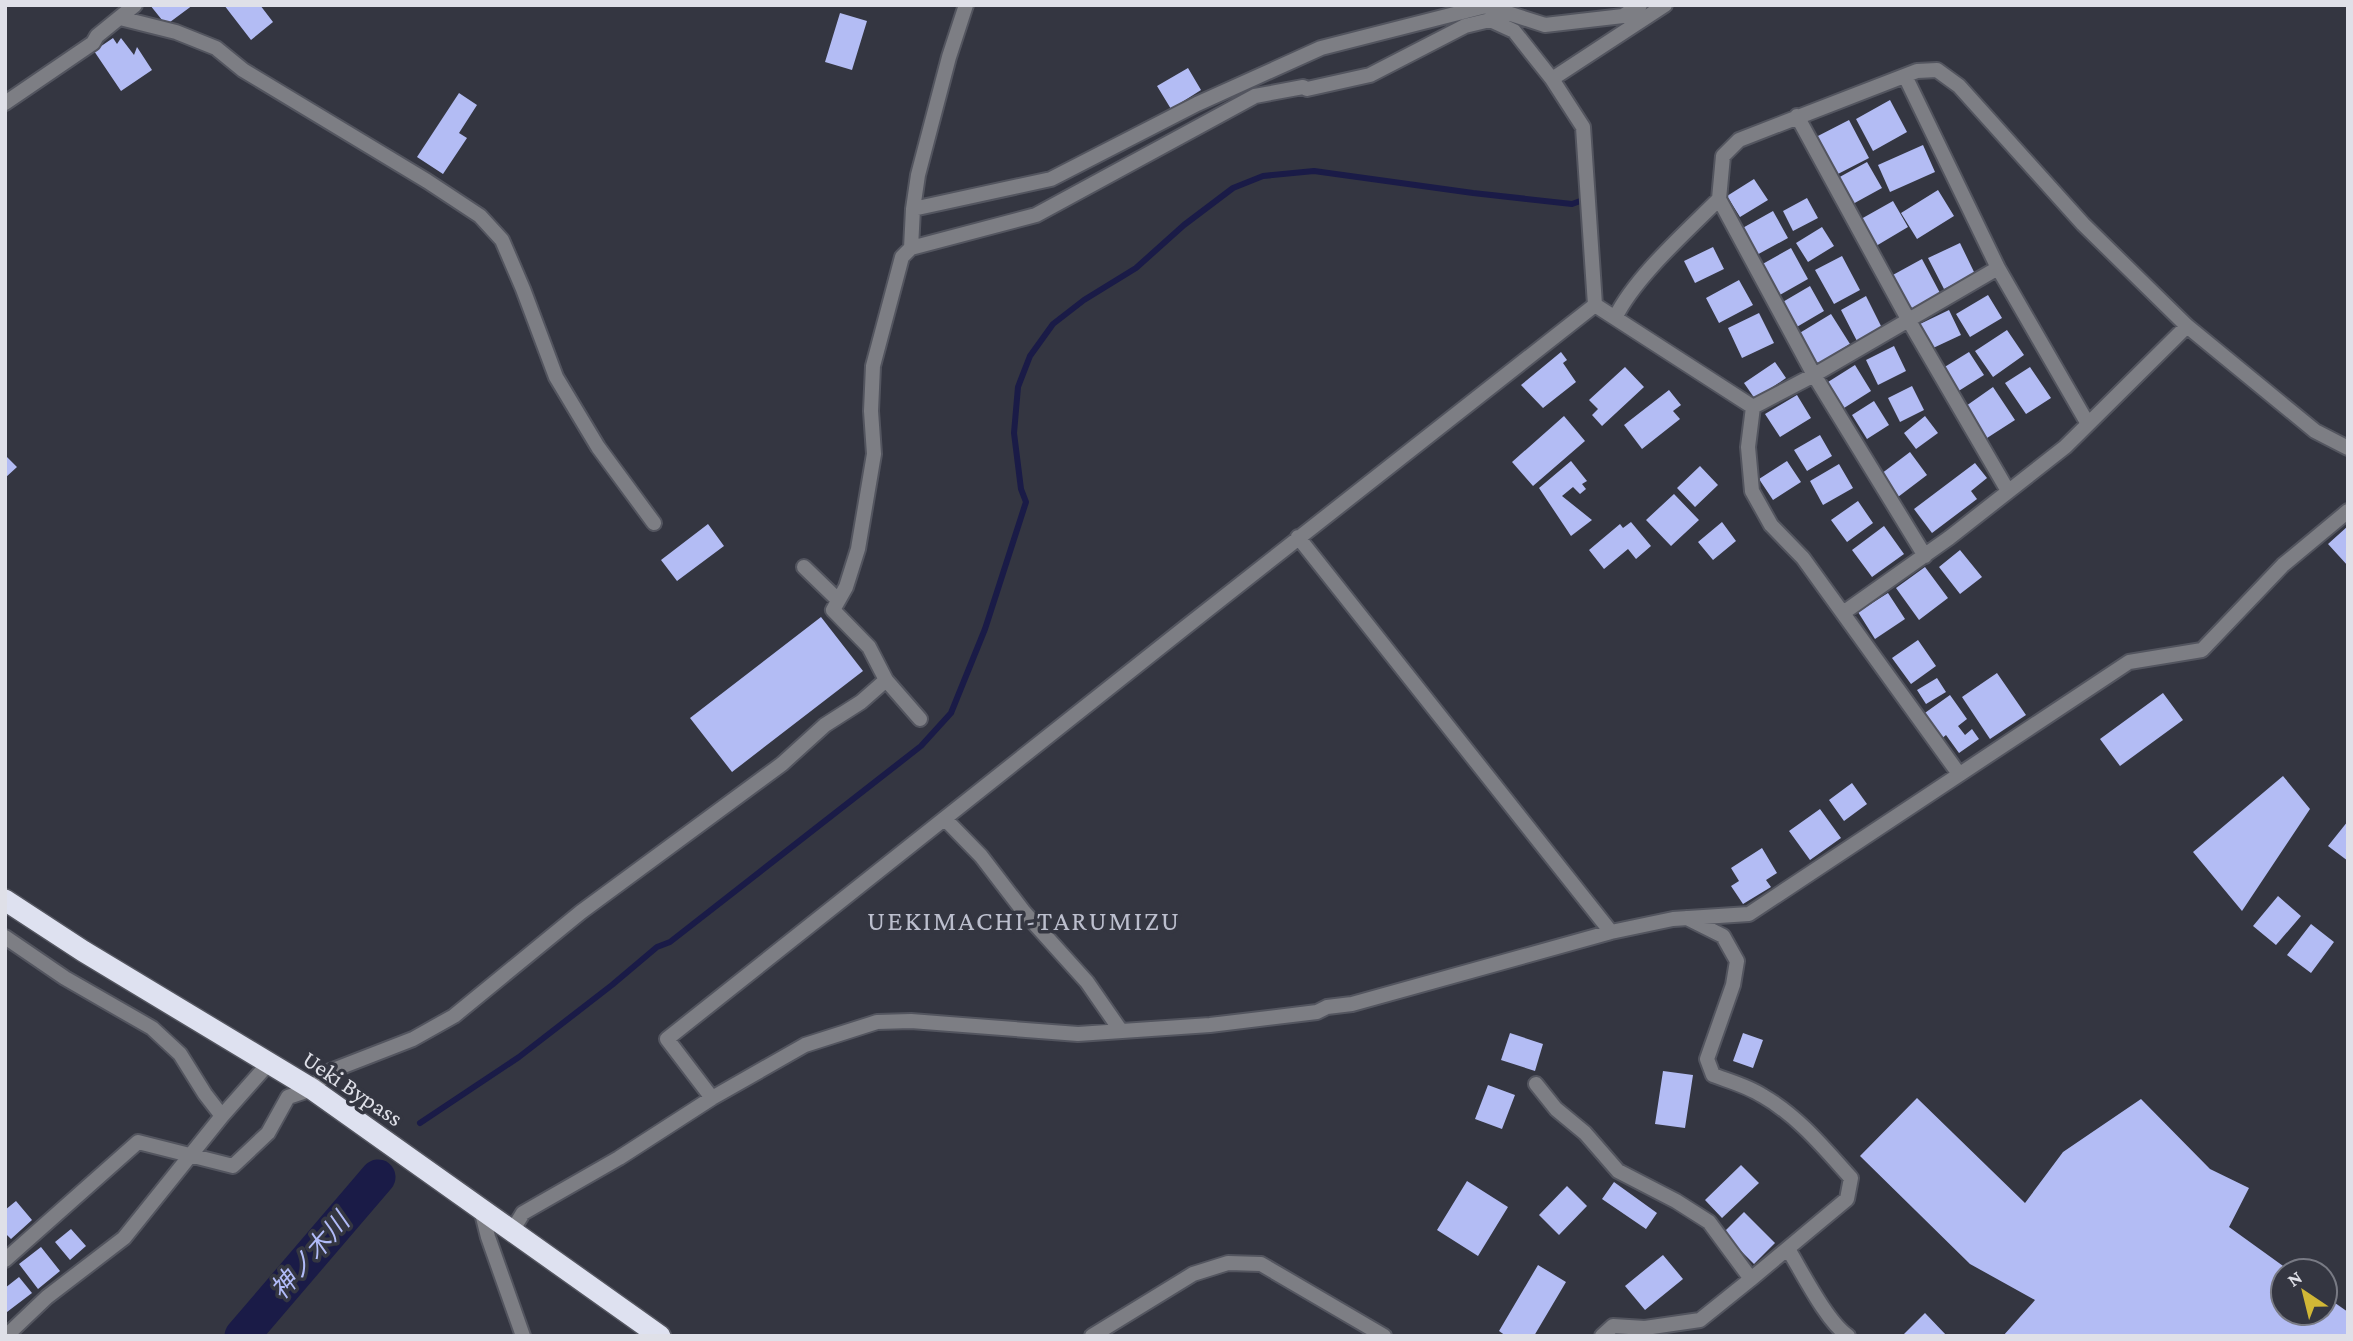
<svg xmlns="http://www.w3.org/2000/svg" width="2353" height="1341" font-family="'Crimson Pro','Noto Sans JP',serif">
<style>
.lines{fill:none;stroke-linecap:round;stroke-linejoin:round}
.stream{stroke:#1a1b47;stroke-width:6}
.river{stroke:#1a1b47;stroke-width:35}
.building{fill:#b3bcf4}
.street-casing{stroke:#53555f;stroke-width:18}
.highway-casing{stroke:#53555f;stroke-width:24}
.street{stroke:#7d7e84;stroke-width:14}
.highway{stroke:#dee1f0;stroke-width:21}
.labels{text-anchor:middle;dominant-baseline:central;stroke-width:7;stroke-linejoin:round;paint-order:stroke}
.street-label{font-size:24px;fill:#dfe0e8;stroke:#343641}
.water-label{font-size:26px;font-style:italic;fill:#b1bbf8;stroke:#343641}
.quarter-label{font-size:28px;letter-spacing:2px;fill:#bcbfce;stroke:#343641}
</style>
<rect width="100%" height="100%" fill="#343641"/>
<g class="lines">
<!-- stream -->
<path class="stream" d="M 420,1123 L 519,1057 L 612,985 L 657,947 L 670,942 L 921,746 L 951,713 L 985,629 L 1026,502 L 1021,489 L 1014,433 L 1018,387 L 1030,356 L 1053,324 L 1084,300 L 1136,268 L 1184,225 L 1233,188 L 1263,176 L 1314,171 L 1473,193 L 1572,204 L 1583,200"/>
<!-- river -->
<path class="river" d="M 242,1336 L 378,1177"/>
</g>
<!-- building -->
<path class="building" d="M 150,5 L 193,5 L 166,25 Z
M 224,5 L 260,5 L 273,22 L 251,40 Z
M 840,13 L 867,21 L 852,70 L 825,62 Z
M 113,38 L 117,44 L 121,38 L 134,55 L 137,47 L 152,70 L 121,91 L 94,51 Z
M 1188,68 L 1201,90 L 1171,109 L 1157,86 Z
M 459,93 L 477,105 L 459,133 L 467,138 L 443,174 L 417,157 Z
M 1890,100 L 1907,132 L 1873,151 L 1856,119 Z
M 1849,120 L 1869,158 L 1834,176 L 1814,138 Z
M 1923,145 L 1935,172 L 1890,192 L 1878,165 Z
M 1867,162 L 1882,188 L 1851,205 L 1836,179 Z
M 1754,179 L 1768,200 L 1740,217 L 1727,196 Z
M 1938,190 L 1954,216 L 1917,239 L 1901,213 Z
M 1807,198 L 1818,218 L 1793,231 L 1783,211 Z
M 1893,201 L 1908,227 L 1876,246 L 1861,219 Z
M 1773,211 L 1788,238 L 1753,257 L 1739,230 Z
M 1822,227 L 1834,246 L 1808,262 L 1796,243 Z
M 1960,243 L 1975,274 L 1944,289 L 1928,258 Z
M 1713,247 L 1724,269 L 1695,283 L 1684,261 Z
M 1791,248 L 1808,279 L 1776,297 L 1759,266 Z
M 1842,256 L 1860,290 L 1834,304 L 1815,270 Z
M 1922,259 L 1940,293 L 1909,310 L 1891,276 Z
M 1739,280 L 1753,305 L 1719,323 L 1706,298 Z
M 1810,286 L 1824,311 L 1795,328 L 1781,303 Z
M 1988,295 L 2002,318 L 1970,337 L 1956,314 Z
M 1866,296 L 1883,330 L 1858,343 L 1841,310 Z
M 1949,310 L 1961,335 L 1931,349 L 1920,324 Z
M 1759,313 L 1774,343 L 1742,358 L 1728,328 Z
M 1831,314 L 1850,344 L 1816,365 L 1798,334 Z
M 2007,330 L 2024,355 L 1993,377 L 1975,351 Z
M 1894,346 L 1906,371 L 1878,385 L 1866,360 Z
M 1561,352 L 1567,360 L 1563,363 L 1576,382 L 1543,408 L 1521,385 Z
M 1969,352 L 1984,375 L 1957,392 L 1943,368 Z
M 1775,362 L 1786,378 L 1755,399 L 1744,383 Z
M 1855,365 L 1871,391 L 1844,408 L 1828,382 Z
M 1625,367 L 1644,387 L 1602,426 L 1592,415 L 1598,409 L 1589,400 Z
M 2030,367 L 2051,398 L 2026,414 L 2005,383 Z
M 1912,386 L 1924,410 L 1900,422 L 1888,398 Z
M 1993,387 L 2015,420 L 1987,438 L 1966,406 Z
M 1669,390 L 1681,405 L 1673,411 L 1680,419 L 1642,449 L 1624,425 Z
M 1797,395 L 1811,418 L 1780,437 L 1765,414 Z
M 1874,401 L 1889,425 L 1867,439 L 1852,415 Z
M 1564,416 L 1585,441 L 1533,486 L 1512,462 Z
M 1925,416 L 1938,433 L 1916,449 L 1904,433 Z
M 1820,435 L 1832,456 L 1807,471 L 1794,450 Z
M 1910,452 L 1927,475 L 1894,500 L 1877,477 Z
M 5,455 L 17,467 L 5,478 Z
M 1571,461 L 1587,481 L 1582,484 L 1586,489 L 1580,494 L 1573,487 L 1562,496 L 1592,520 L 1571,536 L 1539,488 Z
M 1787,461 L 1801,482 L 1773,500 L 1759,479 Z
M 1975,463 L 1987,478 L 1971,491 L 1977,499 L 1932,533 L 1914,509 Z
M 1839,464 L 1853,488 L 1823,505 L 1810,481 Z
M 1700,466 L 1718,485 L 1695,507 L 1677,488 Z
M 1674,494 L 1699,520 L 1671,546 L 1646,520 Z
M 1858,501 L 1873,523 L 1847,542 L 1831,520 Z
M 1631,522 L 1651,546 L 1636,559 L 1628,549 L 1604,569 L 1589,550 L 1620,524 L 1623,528 Z
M 1722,522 L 1736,541 L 1713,560 L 1698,542 Z
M 708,524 L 724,546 L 677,581 L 661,560 Z
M 1884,526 L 1904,554 L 1872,577 L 1852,550 Z
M 2348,526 L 2348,566 L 2328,544 Z
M 1960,550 L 1982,577 L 1960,594 L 1939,567 Z
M 1925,567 L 1948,598 L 1919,620 L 1896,588 Z
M 1888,593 L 1905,619 L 1875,639 L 1858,612 Z
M 821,617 L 863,671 L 732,772 L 690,718 Z
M 1918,640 L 1936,666 L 1911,684 L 1892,658 Z
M 1997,673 L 2026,715 L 1990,739 L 1962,697 Z
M 1937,678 L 1946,692 L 1926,704 L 1917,690 Z
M 2163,693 L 2183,720 L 2120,766 L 2100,739 Z
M 1950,695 L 1967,719 L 1958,726 L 1965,735 L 1972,729 L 1979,739 L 1959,753 L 1946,735 L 1940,740 L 1922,715 Z
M 2283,776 L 2310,809 L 2242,911 L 2193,852 Z
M 1852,783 L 1867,804 L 1844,821 L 1829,800 Z
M 1820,809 L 1841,838 L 1810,860 L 1789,831 Z
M 2348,821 L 2348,861 L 2328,846 Z
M 1762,848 L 1777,873 L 1766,880 L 1771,887 L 1743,904 L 1731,886 L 1739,881 L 1731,868 Z
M 2278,896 L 2301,916 L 2276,945 L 2253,926 Z
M 2311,924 L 2334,942 L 2311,973 L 2287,955 Z
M 1510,1033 L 1543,1044 L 1535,1071 L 1501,1060 Z
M 1743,1033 L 1763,1040 L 1753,1068 L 1733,1061 Z
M 1663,1071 L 1693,1075 L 1685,1128 L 1655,1124 Z
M 1488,1085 L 1515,1095 L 1502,1129 L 1475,1119 Z
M 1917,1098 L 2025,1203 L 2063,1152 L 2141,1099 L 2210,1169 L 2249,1188 L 2229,1227 L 2290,1271 L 2283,1271 L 2283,1313 L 2325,1313 L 2325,1296 L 2348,1312 L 2348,1336 L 2003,1336 L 2035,1300 L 1970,1264 L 1860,1156 Z
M 1741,1165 L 1759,1183 L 1722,1218 L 1705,1200 Z
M 1467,1181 L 1508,1207 L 1478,1256 L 1437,1230 Z
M 1614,1182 L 1657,1213 L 1646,1229 L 1602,1199 Z
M 1567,1186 L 1587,1206 L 1559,1235 L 1539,1215 Z
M 16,1201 L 32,1220 L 11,1239 L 5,1233 L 5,1210 Z
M 1744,1212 L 1775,1243 L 1754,1264 L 1723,1233 Z
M 71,1229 L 86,1246 L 70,1260 L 55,1242 Z
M 41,1247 L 60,1271 L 38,1289 L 19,1264 Z
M 1663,1255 L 1683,1279 L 1645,1310 L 1625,1286 Z
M 1538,1265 L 1566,1282 L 1534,1336 L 1506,1336 L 1499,1331 Z
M 19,1277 L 32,1293 L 7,1312 L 5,1288 Z
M 1925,1313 L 1947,1336 L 1902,1336 Z"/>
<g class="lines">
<defs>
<path id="street" d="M 120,18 L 176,32 L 216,48 L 243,70 L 427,181 L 480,216 L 502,240 L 523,289 L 556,377 L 598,447 L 654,523
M 1905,76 L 1998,268 L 2088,424
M 1552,79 L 1665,5
M 5,103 L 93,43 L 97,36 L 135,5
M 1797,116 L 1909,321 L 2008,491
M 1719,199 L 1814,375 L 1925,556
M 913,209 L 1051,179 L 1197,104 L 1321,48 L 1486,6 L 1545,25 L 1623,16 L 1640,5
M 911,248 L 913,209 L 918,175 L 949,57 L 966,5
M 1595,305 L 1753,407 L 1748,447 L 1752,491 L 1771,525 L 1803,558 L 1959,774
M 1615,318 C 1635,277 1686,232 1719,199 L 1723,156 L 1739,140 L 1917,71 L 1937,70 L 1959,86 L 2083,224 L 2187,326 L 2315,431 L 2348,448
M 1753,407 L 1814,375 L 1998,268
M 1298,537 L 1611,932
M 804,567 L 838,600
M 1843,613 L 1949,538 L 2065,447 L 2187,326
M 886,680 L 920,719
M 946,820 L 981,856 L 1024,912 L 1087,982 L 1121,1031
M 1687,918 L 1723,936 L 1737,961 L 1733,985 L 1707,1059 L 1713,1075 C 1729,1081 1748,1086 1763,1096 C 1798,1116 1824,1148 1851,1178 L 1847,1199 L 1751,1279
M 5,937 L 65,978 L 152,1028 L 180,1054 L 205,1094 L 222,1116
M 1536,1084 L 1556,1109 L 1585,1133 L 1618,1171 L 1676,1201 L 1709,1222 L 1751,1279 L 1700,1320 L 1645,1328 L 1613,1326 L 1602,1336
M 712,1098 L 667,1039 C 976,793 1284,548 1595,305
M 481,1209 L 488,1237 L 523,1336
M 512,1231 L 523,1213 L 619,1158 L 712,1098 L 805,1045 L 877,1022 L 911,1021 L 1078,1034 L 1210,1025 L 1317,1012 L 1327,1007 L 1352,1004 L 1611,932 L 1673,919 L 1749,914 L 2129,662 L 2202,650 L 2283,565 L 2348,511
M 1788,1249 C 1802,1272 1827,1322 1848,1336
M 5,1260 L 138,1142 L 233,1166 L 268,1133 L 288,1097 L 312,1089 L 328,1072 L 413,1039 L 454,1016 L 581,912 L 782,764 L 825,725 L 861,702 L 886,680 L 869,647 L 833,610 L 846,587 L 858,549 L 874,454 L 871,411 L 873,366 L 902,257 L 911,248 L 1036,215 L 1255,96 L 1303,87 L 1307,89 L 1370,75 L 1465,26 L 1490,20 L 1514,31 L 1552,79 L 1583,127 L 1595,305
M 6,1336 L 47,1297 L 124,1238 L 222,1116 L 269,1063
M 1092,1336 L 1193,1274 L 1228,1263 L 1261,1264 L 1384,1336"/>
<path id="highway" d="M 5,900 L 83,951 L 312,1089 L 660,1336"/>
</defs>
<!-- street casing -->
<use href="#street" class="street-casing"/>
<!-- highway casing -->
<use href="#highway" class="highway-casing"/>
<!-- street -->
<use href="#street" class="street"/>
<!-- highway -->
<use href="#highway" class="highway"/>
</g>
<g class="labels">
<!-- street labels -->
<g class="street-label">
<text transform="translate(353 1088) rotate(34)">Ueki Bypass</text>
</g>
<!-- water labels -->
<g class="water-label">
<text transform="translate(310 1256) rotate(-49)">神ノ木川</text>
</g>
<!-- quarter labels -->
<g class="quarter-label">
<text x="1024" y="920">UEKIMACHI-TARUMIZU</text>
</g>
</g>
<!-- border -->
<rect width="2353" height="1341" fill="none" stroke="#dfe0e8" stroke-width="14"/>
<!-- north arrow -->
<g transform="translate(2304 1292) rotate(325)"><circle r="33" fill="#343641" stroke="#787a84" stroke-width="2"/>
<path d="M0-5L12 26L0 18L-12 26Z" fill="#d1b736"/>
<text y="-10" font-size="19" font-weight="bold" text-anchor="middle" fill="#dfe0e8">N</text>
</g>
</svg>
